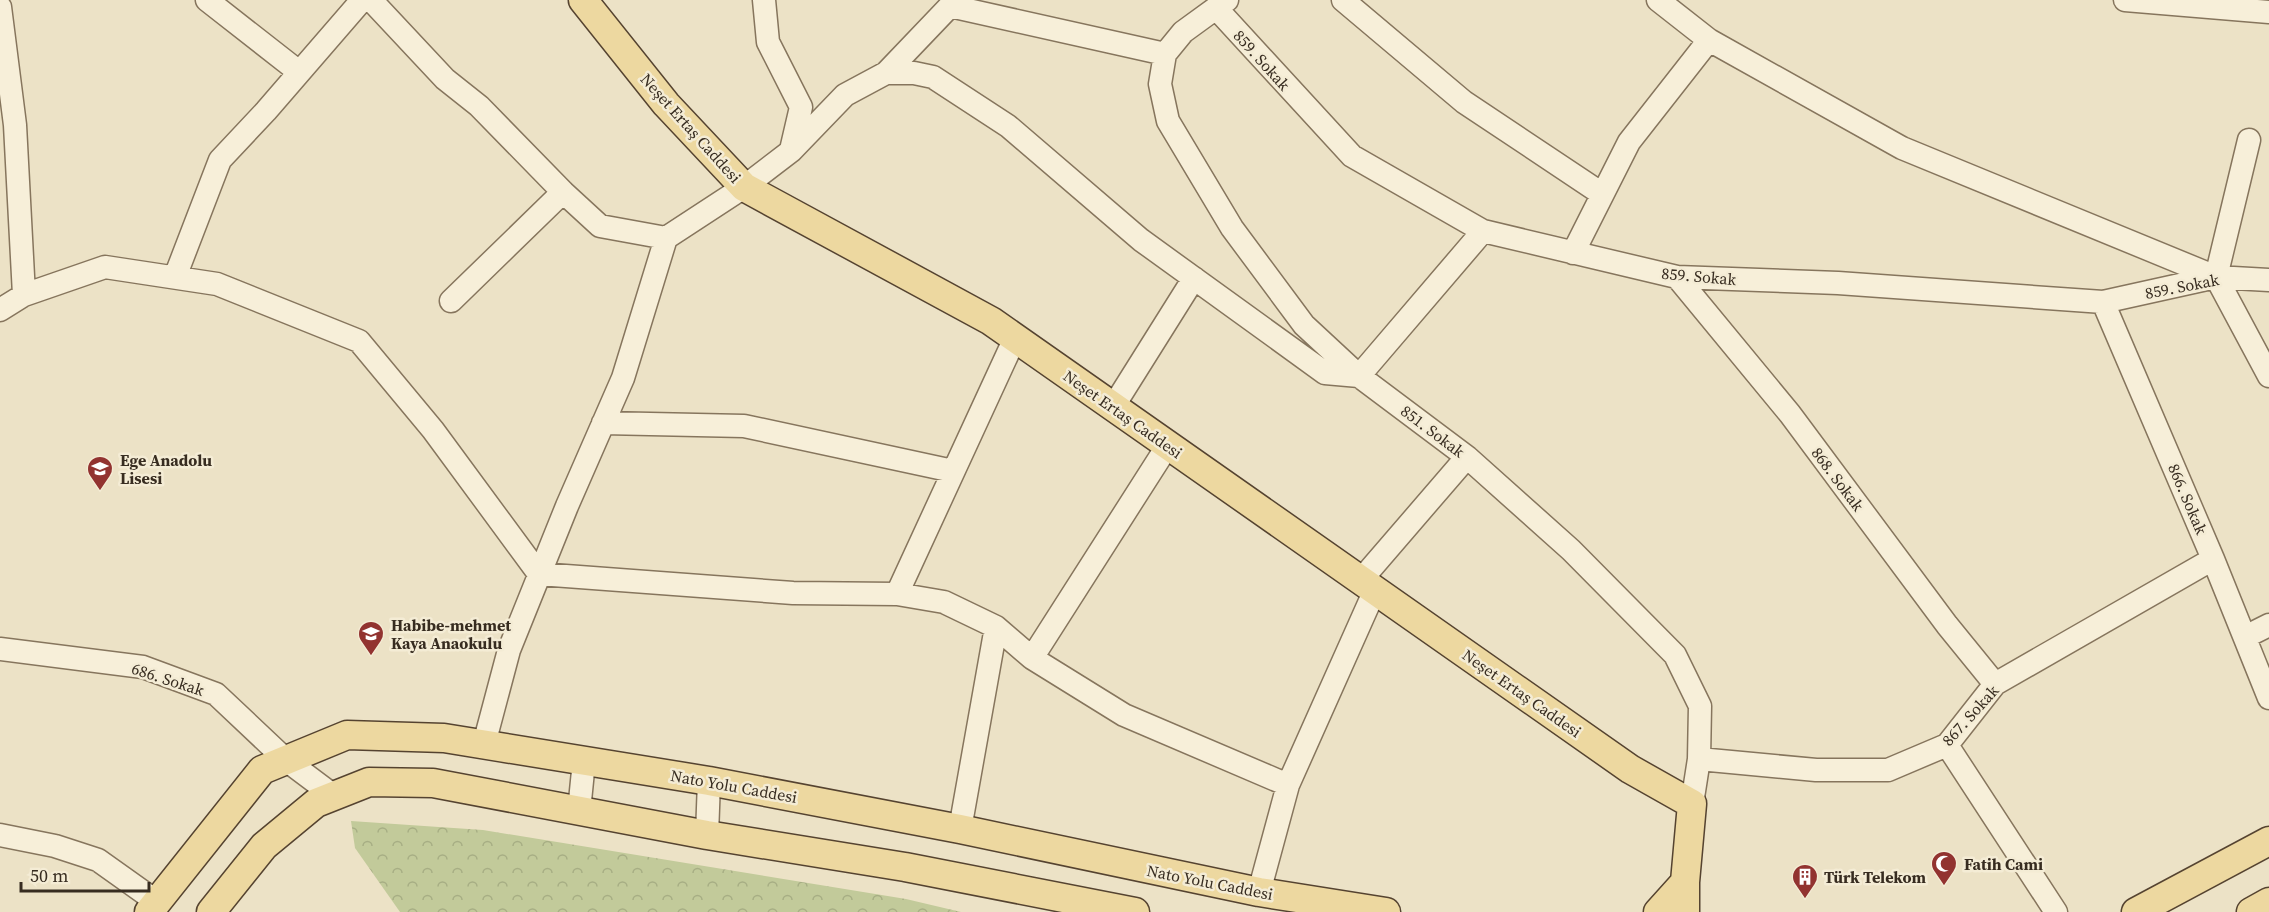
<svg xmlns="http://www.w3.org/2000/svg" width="2269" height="912" font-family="'Source Serif 4',serif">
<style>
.forest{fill:url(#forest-crowns)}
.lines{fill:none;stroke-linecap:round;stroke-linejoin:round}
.minor-casing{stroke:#86755d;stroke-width:25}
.major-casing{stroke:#554330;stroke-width:31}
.minor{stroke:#f7efd9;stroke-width:22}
.major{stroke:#edd8a0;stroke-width:28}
.labels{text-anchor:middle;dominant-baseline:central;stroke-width:5;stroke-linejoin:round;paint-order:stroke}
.street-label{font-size:16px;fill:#372c20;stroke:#f4ecd5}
.poi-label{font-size:16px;font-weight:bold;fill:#372c20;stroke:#f4ecd5;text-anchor:start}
</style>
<defs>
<pattern id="forest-crowns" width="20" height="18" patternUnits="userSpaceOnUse" patternTransform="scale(1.5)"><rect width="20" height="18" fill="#c2ca9a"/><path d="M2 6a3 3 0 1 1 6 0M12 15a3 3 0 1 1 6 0" fill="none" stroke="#a7ae84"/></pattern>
</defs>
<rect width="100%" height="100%" fill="#ece2c6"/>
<!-- forest -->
<path class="forest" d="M 351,821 L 483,830 L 906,899 L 961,912 L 400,912 L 355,848 Z"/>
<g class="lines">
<defs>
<path id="minor" d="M 207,0 L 299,72
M 371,0 L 445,79 L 479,106 L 563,192 L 600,226 L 666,238
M 764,0 L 768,42 L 801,107 L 791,150
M 1227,0 L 1183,32 L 1165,54 L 1160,84 L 1168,121 L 1232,228 L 1304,325 L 1359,376 L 1467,457 L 1571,550 L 1675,655 L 1700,706 L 1699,759 L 1692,804
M 1343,0 L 1464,102 L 1602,194
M 1658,0 L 1709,40 L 1902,148 L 2216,277 L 2269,376
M 2125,0 L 2269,12
M 0,7 L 15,125 L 24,295
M 1216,8 L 1352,156 L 1483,231 L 1677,277 L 1838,283 L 2103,302 L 2216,277 L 2269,280
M 886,73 L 950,6 L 1165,54
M 1573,253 L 1629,142 L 1709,40
M 175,277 L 220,160 L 266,111 L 362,0
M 1677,277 L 1790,414 L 1947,625 L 1995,684
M 2216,277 L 2249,140
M 451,301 L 563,192
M 2103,302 L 2213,559 L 2269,698
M 0,310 L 24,295 L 105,267 L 217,284 L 359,341 L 433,430 L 539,574 L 793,593 L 897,594 L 944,602 L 996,627 L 1032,658 L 1124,715 L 1288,785 L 1375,590
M 1113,407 L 1194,278
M 603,423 L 744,426 L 953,471
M 1361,580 L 1467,457
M 897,594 L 1015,338
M 2245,637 L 2269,625
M 0,649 L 143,667 L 216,694 L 286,760 L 334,796
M 1032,658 L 1168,445
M 484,744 L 509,650 L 567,506 L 623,378 L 666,238 L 744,187 L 791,151 L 845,95 L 886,73 L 914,73 L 933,77 L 1008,126 L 1141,240 L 1325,373 L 1359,376 L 1483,231
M 1947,745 L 2056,912
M 1699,759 L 1816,770 L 1888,770 L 1947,745 L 1995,684 L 2213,559
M 579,811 L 584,761
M 960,829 L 996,627
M 0,835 L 55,846 L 98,860 L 157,902
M 707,835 L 709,781
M 1259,892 L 1288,785"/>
<path id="major" d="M 583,0 L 666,104 L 744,187 L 991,321 L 1630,769 L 1692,804 L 1685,882 L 1685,912
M 149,912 L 262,770 L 347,735 L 444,738 L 709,781 L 960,829 L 1259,892 L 1386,912
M 211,912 L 264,846 L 316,803 L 369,782 L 433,783 L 707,835 L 905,867 L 1135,912
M 1658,912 L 1685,882
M 2136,912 L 2269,841
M 2251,912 L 2269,902"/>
</defs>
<!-- minor casing -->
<use href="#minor" class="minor-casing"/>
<!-- major casing -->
<use href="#major" class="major-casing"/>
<!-- minor -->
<use href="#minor" class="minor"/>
<!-- major -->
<use href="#major" class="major"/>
</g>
<!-- icons -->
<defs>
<symbol id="school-pin" viewBox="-11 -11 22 30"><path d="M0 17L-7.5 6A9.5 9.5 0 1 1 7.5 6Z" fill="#923330" stroke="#f4ecd5"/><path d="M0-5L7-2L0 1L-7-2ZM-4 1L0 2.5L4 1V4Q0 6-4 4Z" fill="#fff"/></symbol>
<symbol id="mosque-pin" viewBox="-11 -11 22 30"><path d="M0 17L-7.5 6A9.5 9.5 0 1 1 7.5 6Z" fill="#923330" stroke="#f4ecd5"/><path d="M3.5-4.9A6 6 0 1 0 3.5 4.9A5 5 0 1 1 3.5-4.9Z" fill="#fff"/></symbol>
<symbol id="building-pin" viewBox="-11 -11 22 30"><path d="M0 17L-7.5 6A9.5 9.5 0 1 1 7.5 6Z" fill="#923330" stroke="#f4ecd5"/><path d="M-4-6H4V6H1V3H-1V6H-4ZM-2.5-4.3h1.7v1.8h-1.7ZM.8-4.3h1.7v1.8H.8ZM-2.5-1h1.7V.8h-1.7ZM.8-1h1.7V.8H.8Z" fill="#fff"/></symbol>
</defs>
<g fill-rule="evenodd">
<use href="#school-pin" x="85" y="454" width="30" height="40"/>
<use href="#school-pin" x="356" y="619" width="30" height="40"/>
<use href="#mosque-pin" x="1929" y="849" width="30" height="40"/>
<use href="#building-pin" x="1790" y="862" width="30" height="40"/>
</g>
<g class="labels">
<!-- street labels -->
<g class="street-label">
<text transform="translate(1262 60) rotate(48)">859. Sokak</text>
<text transform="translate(691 128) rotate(48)">Neşet Ertaş Caddesi</text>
<text transform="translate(1699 276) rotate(5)">859. Sokak</text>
<text transform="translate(2182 286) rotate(-11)">859. Sokak</text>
<text transform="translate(1123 414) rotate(35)">Neşet Ertaş Caddesi</text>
<text transform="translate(1433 431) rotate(37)">851. Sokak</text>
<text transform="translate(1838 479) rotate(53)">868. Sokak</text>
<text transform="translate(2188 499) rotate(67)">866. Sokak</text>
<text transform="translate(168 679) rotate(18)">686. Sokak</text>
<text transform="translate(1522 693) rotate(35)">Neşet Ertaş Caddesi</text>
<text transform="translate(1970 715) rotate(-48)">867. Sokak</text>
<text transform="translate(734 786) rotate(10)">Nato Yolu Caddesi</text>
<text transform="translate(1210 882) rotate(11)">Nato Yolu Caddesi</text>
</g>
<!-- poi labels -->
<g class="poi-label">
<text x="120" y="460">Ege Anadolu<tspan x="120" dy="18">Lisesi</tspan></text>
<text x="391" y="625">Habibe-mehmet<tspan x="391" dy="18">Kaya Anaokulu</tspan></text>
<text x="1964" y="864">Fatih Cami</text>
<text x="1824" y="877">Türk Telekom</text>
</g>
</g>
<!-- scale -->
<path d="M21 882v9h128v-9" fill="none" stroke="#372c20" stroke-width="3"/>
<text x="30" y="882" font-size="18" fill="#372c20" stroke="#f4ecd5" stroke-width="4.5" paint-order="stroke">50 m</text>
</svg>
